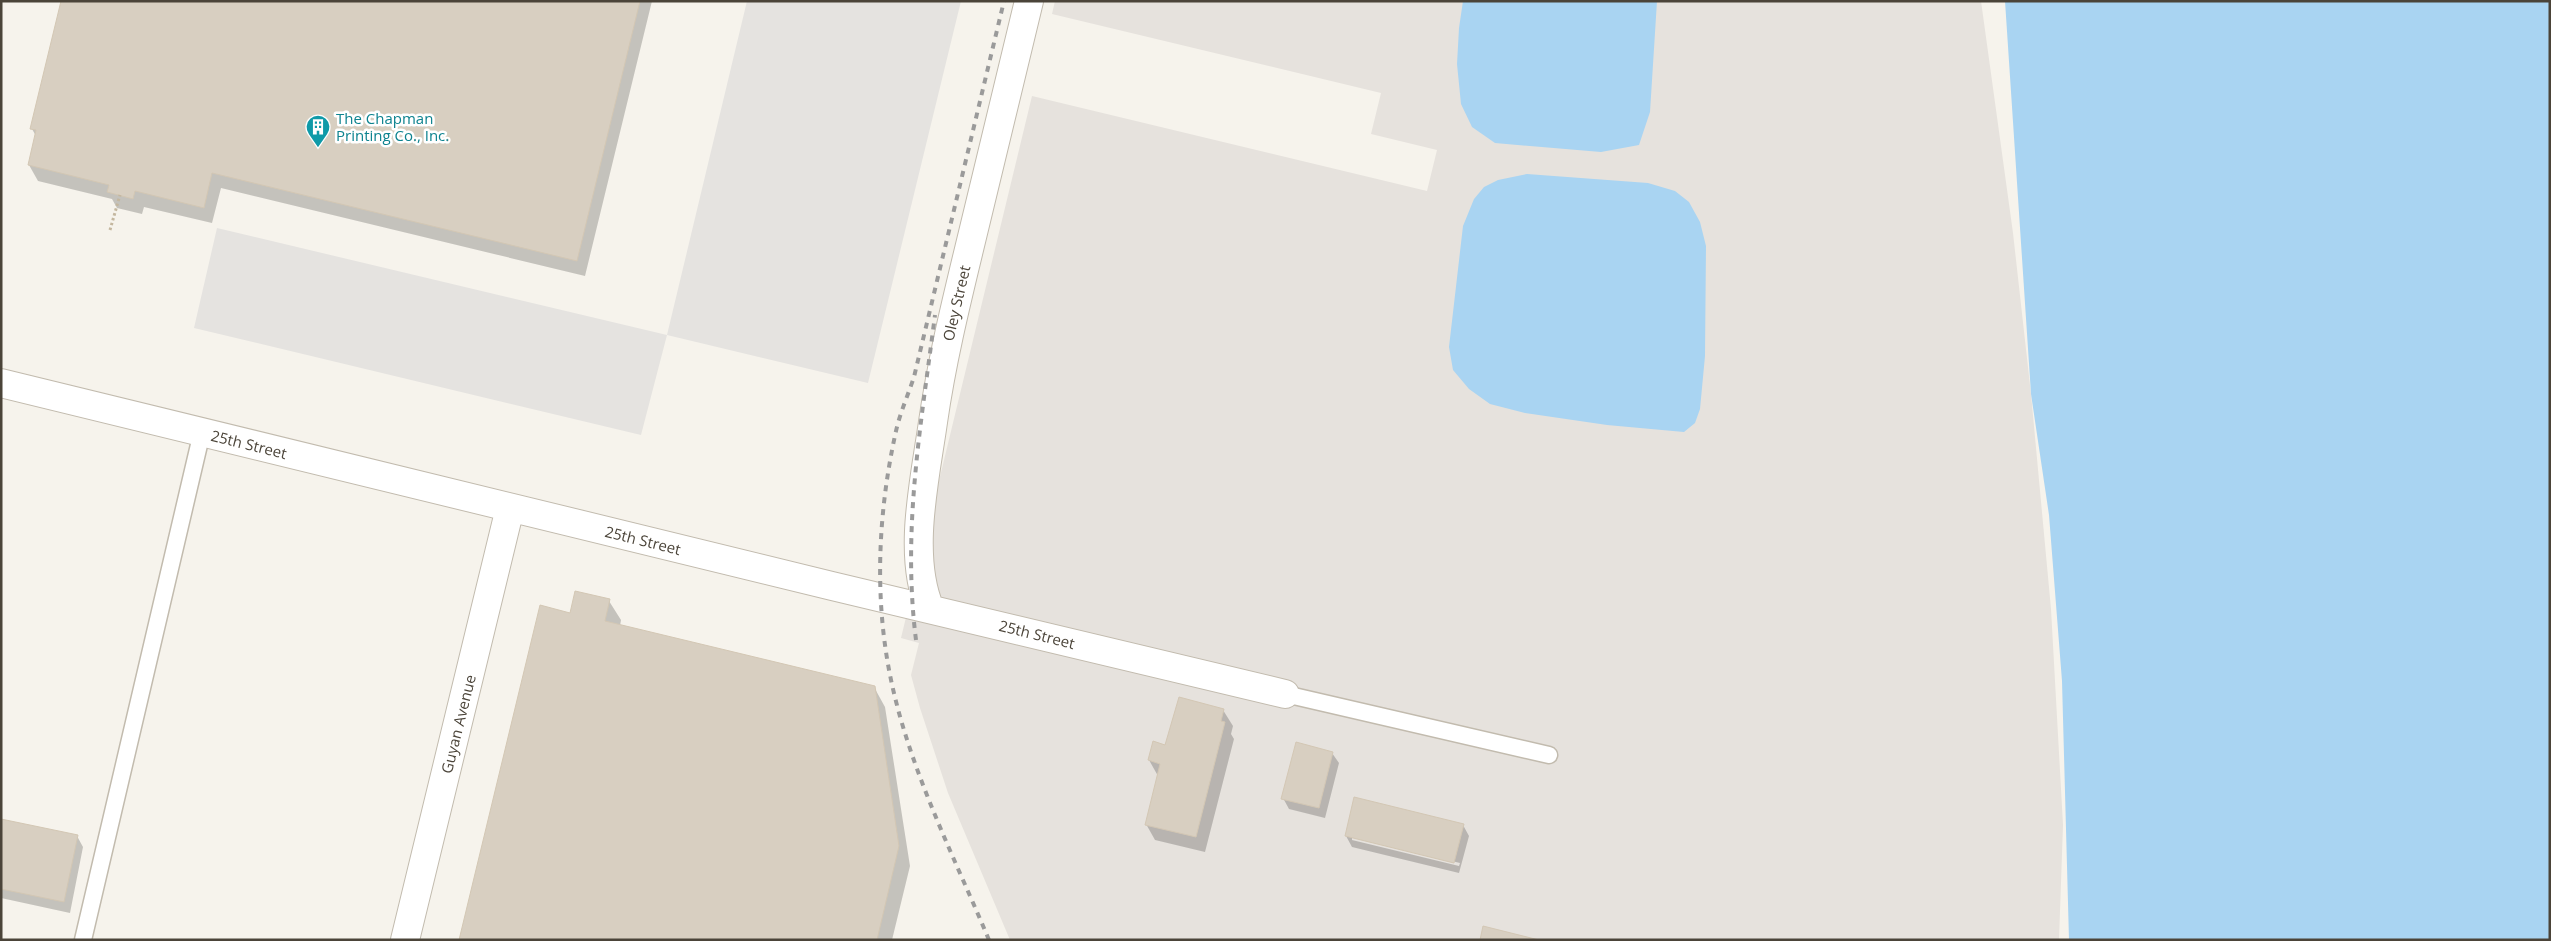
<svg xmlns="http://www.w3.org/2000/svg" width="2551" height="941" font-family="'Open Sans',sans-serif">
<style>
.industrial{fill:#e6e2dd}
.parking{fill:#e5e3e0}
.water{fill:#a9d4f2}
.shadow{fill:#0003;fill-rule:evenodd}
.building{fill:#d8cfc1;stroke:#d3c7b4}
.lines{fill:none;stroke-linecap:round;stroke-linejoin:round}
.service-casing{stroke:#c2bbae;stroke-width:19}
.minor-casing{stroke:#c2bbae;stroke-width:30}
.path{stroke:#c4b79f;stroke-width:3;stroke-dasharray:2.5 2.5;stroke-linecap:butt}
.service{stroke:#fff;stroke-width:16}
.minor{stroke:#fff;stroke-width:28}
.rail{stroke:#9a9a9a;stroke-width:4;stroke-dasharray:6 6;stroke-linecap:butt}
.labels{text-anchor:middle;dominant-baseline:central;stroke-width:5;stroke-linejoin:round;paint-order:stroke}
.culture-label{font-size:15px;fill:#0d838f;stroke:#fff;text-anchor:start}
.street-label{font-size:15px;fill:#4b4439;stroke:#fff}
</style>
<rect width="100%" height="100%" fill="#f6f3ec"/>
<!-- industrial -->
<path class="industrial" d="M 1055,1 L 1981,1 L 2013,233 L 2031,394 L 2051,609 L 2063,825 L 2059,940 L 1010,940 L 948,793 L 920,708 L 911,675 L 919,643 L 901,638 L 1032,96 L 1427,191 L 1437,150 L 1371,134 L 1381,93 L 1052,14 Z"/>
<!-- parking -->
<path class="parking" d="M 747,1 L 961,1 L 868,383 L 667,335 L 641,435 L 194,328 L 217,228 L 667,335 Z"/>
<!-- water -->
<path class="water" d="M 1463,1 L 1657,1 L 1650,112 L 1639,145 L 1601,152 L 1495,143 L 1472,127 L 1461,104 L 1457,64 L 1459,28 Z
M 2005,1 L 2550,1 L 2550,940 L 2069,940 L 2062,681 L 2049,515 L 2031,394 Z
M 1527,174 L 1648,183 L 1675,191 L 1689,202 L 1700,222 L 1706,246 L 1705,356 L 1700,409 L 1695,423 L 1684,432 L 1607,425 L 1525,413 L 1490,404 L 1469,389 L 1453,370 L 1449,347 L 1463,226 L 1474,199 L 1484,187 L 1498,180 Z"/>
<!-- shadow -->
<path class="shadow" d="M 63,1 L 652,1 L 585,276 L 221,188 L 212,223 L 144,207 L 142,214 L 117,208 L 112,199 L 38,181 L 29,165 L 36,136 L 32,129 Z
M 609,601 L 621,620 L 620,626 L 874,687 L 885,707 L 910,866 L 892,940 L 461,940 L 571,614 Z
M 1223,710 L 1233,726 L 1231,734 L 1234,739 L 1205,852 L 1155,840 L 1146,824 L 1158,776 L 1149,760 L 1166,746 Z
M 1332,753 L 1339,763 L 1325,818 L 1289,809 L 1283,798 Z
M 1463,825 L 1469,836 L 1459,873 L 1352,847 L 1346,836 ZM 1352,837 L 1460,863 L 1459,866 L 1352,840 Z
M 1,826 L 77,836 L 83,847 L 70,913 L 1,898 Z"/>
<!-- building -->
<path class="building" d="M 61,1 L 640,1 L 577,261 L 212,173 L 204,208 L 135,191 L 133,199 L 107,192 L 109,185 L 28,165 L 36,130 L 30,129 Z
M 575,591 L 610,599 L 605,621 L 875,686 L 899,846 L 877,940 L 459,940 L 540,605 L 570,613 Z
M 1179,697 L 1224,709 L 1221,721 L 1225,722 L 1196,837 L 1145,825 L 1160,764 L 1148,760 L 1153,741 L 1165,745 Z
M 1296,742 L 1333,752 L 1319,808 L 1281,799 Z
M 1354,797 L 1464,824 L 1454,863 L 1345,836 Z
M 1,819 L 78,835 L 64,902 L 1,889 Z
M 1483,926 L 1539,940 L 1480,940 Z"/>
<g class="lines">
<defs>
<path id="service" d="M 1285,694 L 1549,755
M 83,940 L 202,432"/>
<path id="minor" d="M 1,383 L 832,586 L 1285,694
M 930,609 C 907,555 925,479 933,422 C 942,359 957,299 972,237 C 991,158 1010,80 1029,1
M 405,940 L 510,508"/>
</defs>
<!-- service casing -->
<use href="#service" class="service-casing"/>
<!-- minor casing -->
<use href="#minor" class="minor-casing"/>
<!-- path -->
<path class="path" d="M 110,230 L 120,195"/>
<!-- service -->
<use href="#service" class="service"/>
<!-- minor -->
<use href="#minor" class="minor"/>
<!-- rail -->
<path class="rail" d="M 916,640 C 902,529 921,425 935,315
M 989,940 C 950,847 901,753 886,652 C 875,579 880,503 896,431 C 900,413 908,395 914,377 L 1004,1"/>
</g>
<!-- icons -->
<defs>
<symbol id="building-pin" viewBox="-11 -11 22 30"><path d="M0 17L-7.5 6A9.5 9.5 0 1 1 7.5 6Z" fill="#0f9aa8" stroke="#fff"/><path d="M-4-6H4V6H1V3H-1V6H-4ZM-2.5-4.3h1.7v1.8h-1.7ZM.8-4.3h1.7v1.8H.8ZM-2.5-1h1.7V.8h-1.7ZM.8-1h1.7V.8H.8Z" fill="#fff"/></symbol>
</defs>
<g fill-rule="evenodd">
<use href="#building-pin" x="304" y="113" width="28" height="38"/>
</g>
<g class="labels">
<!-- culture labels -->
<g class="culture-label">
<text x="336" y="118">The Chapman<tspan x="336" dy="17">Printing Co., Inc.</tspan></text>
</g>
<!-- street labels -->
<g class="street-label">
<text transform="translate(956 303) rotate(-77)">Oley Street</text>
<text transform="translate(249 444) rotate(14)">25th Street</text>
<text transform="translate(643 540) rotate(14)">25th Street</text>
<text transform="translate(1037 634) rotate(14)">25th Street</text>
<text transform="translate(458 724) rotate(-76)">Guyan Avenue</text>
</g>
</g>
<!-- border -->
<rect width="2551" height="941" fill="none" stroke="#4b4439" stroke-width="5"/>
</svg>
